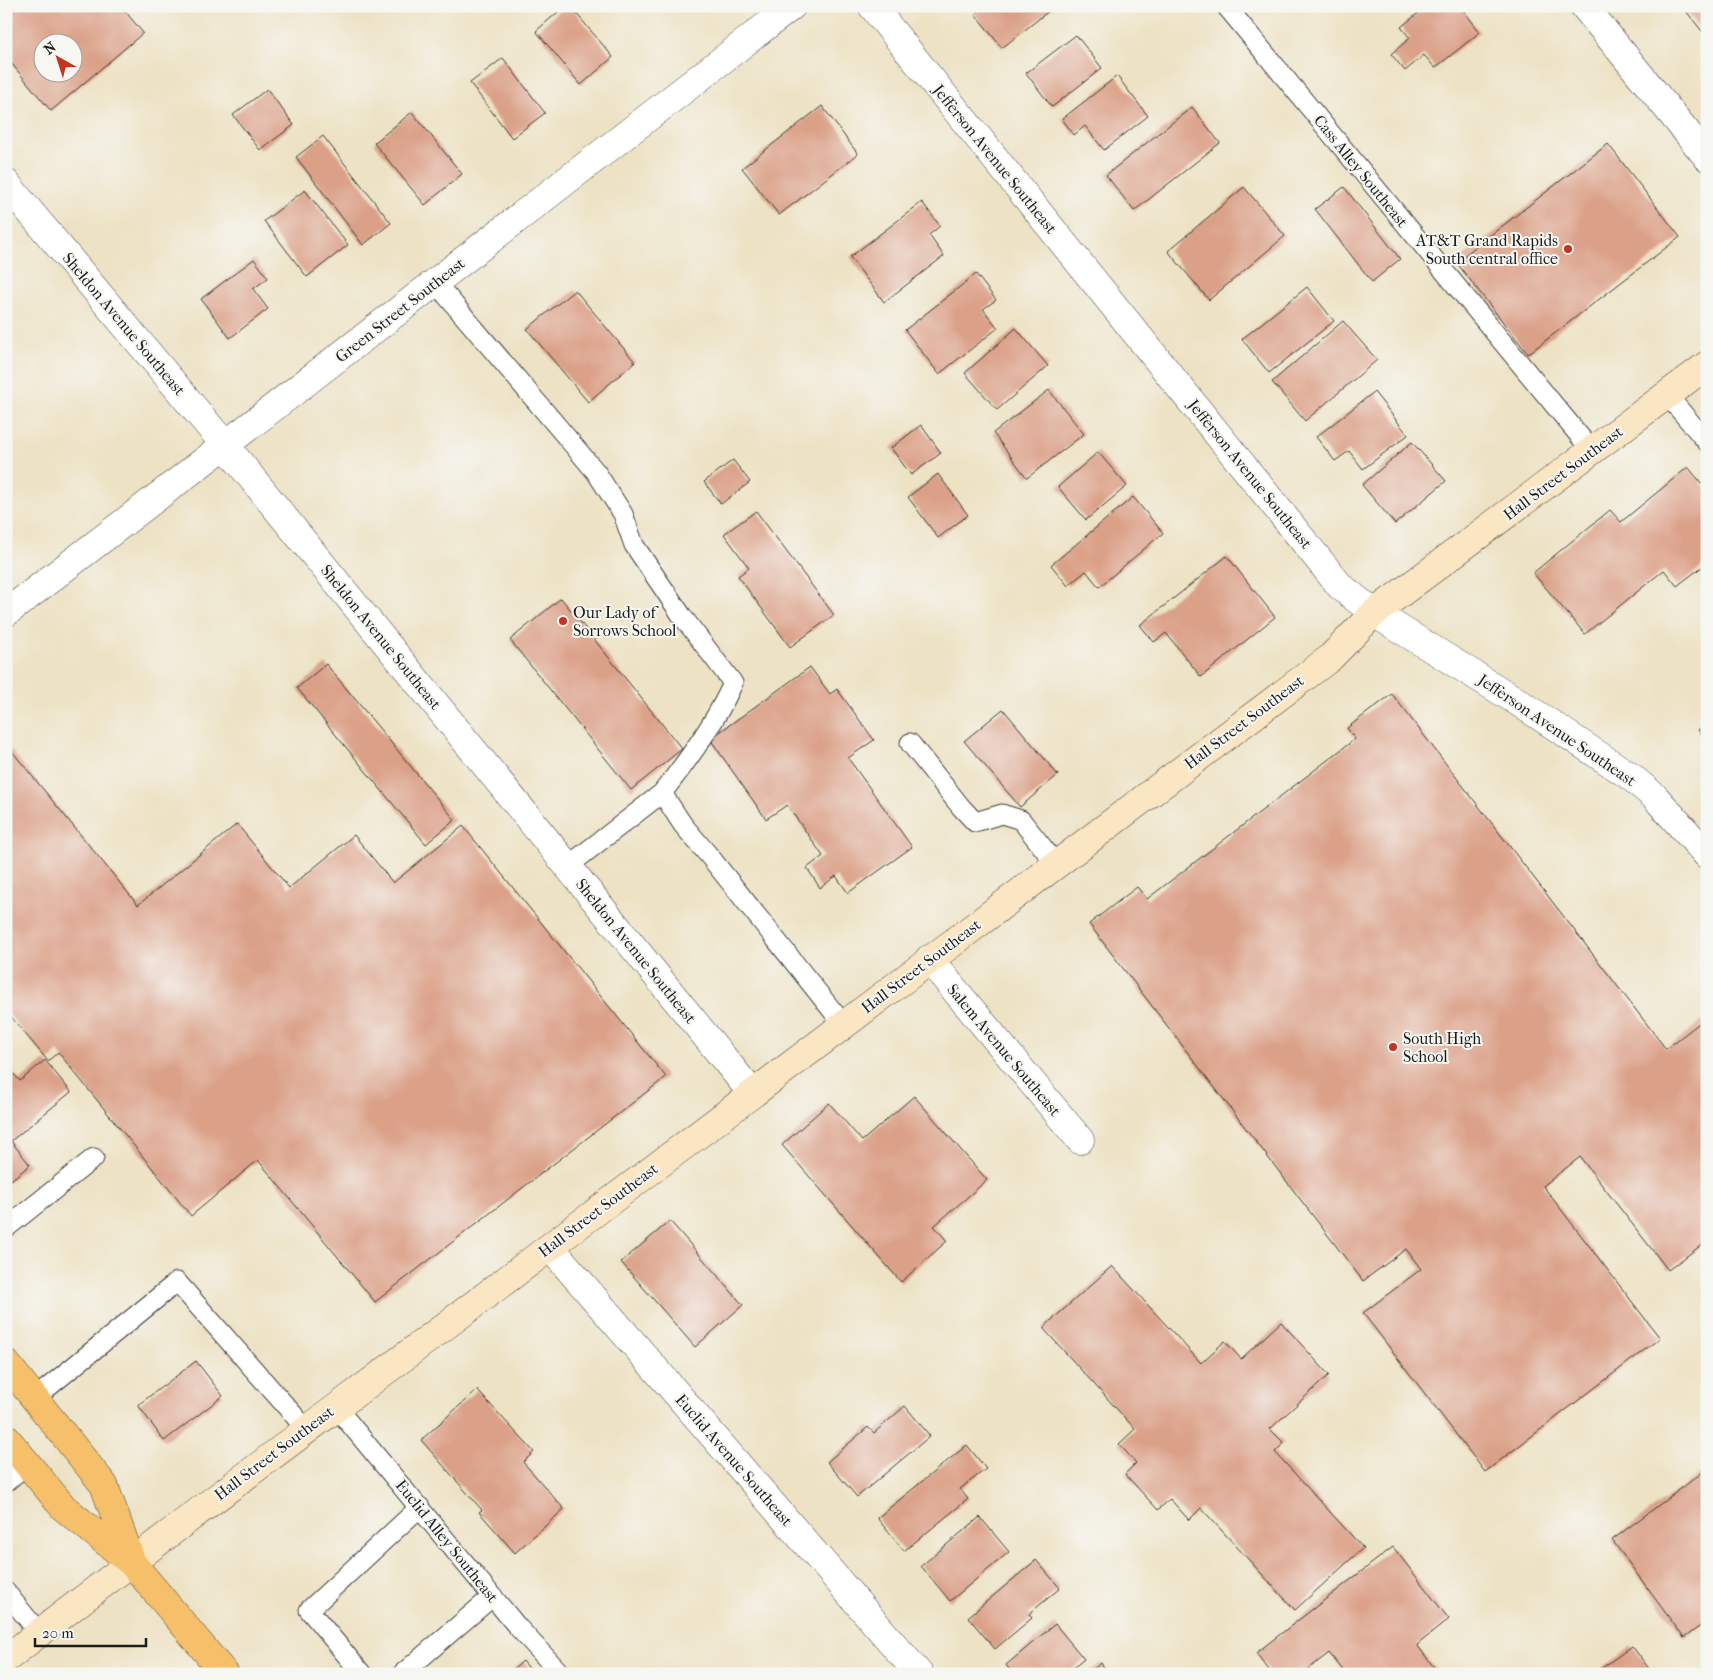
<svg xmlns="http://www.w3.org/2000/svg" width="1713" height="1680" font-family="'IM FELL French Canon',serif">
<style>
.building{fill:#dba088;fill-rule:evenodd}
.lines{fill:none;stroke-linecap:round;stroke-linejoin:round}
.service-casing{stroke:#3b3a35;stroke-width:21}
.minor-casing{stroke:#3b3a35;stroke-width:29}
.secondary-casing{stroke:#3b3a35;stroke-width:29}
.primary-casing{stroke:#3b3a35;stroke-width:29}
.service{stroke:#fff;stroke-width:19}
.minor{stroke:#fff;stroke-width:28}
.secondary{stroke:#fbe6c4;stroke-width:28}
.primary{stroke:#f6c06b;stroke-width:28}
.poi-dot{fill:#c8321e;stroke:#f6f6f2;stroke-width:2}
.labels{text-anchor:middle;dominant-baseline:central;stroke-width:4;stroke-linejoin:round;paint-order:stroke}
.street-label{font-size:16px;fill:#1c1c1c;stroke:#f6f6f2}
.poi-label{font-size:16px;fill:#1c1c1c;stroke:#f6f6f2;text-anchor:start}
</style>
<rect width="100%" height="100%" fill="#f6f6f2"/>
<filter id="ink" filterUnits="userSpaceOnUse"><feTurbulence type="fractalNoise" baseFrequency=".02" numOctaves="2"/><feDisplacementMap in="SourceGraphic" scale="10" xChannelSelector="R" yChannelSelector="G"/><feConvolveMatrix kernelMatrix="1 2 1 2 8 2 1 2 1" color-interpolation-filters="sRGB"/></filter>
<filter id="wash" filterUnits="userSpaceOnUse"><feTurbulence type="fractalNoise" baseFrequency=".0096" numOctaves="4" result="noise"/><feDisplacementMap in="SourceGraphic" scale="20" xChannelSelector="R" yChannelSelector="G"/><feGaussianBlur stdDeviation="1.12" result="paint"/><feColorMatrix in="noise" values="0 0 0 0 0 0 0 0 0 0 0 0 0 0 0 0 0 1.4 0 .05"/><feComposite in="paint" operator="in"/></filter>
<g filter="url(#wash)">
<rect width="100%" height="100%" fill="#ede2c4"/>
<g id="blocks">
<!-- building -->
<path class="building" d="M 6,6 L 121,6 L 143,33 L 51,111 L 6,57 ZM 42,42 L 72,42 L 72,72 L 42,72 Z
M 565,6 L 570,6 L 613,57 L 581,85 L 536,31 Z
M 985,6 L 1055,6 L 1002,48 L 975,14 Z
M 1427,6 L 1460,6 L 1480,32 L 1435,68 L 1424,55 L 1405,71 L 1391,54 L 1410,38 L 1401,27 Z
M 1682,6 L 1707,6 L 1707,33 L 1705,35 Z
M 1076,35 L 1102,68 L 1052,107 L 1026,73 Z
M 503,58 L 545,113 L 512,138 L 470,83 Z
M 1117,76 L 1148,116 L 1104,150 L 1085,126 L 1074,135 L 1062,119 Z
M 267,89 L 294,125 L 260,150 L 233,115 Z
M 822,106 L 858,154 L 779,215 L 742,168 Z
M 1192,107 L 1220,143 L 1134,211 L 1106,175 Z
M 412,112 L 462,174 L 425,205 L 374,143 Z
M 323,136 L 391,223 L 363,245 L 296,157 Z
M 1608,144 L 1680,237 L 1528,354 L 1456,262 Z
M 1244,187 L 1285,236 L 1209,300 L 1168,251 Z
M 1344,187 L 1400,259 L 1372,282 L 1315,209 Z
M 305,190 L 348,245 L 307,277 L 264,221 Z
M 922,202 L 940,226 L 929,235 L 944,256 L 884,302 L 850,257 Z
M 254,259 L 268,278 L 253,289 L 268,309 L 230,338 L 201,299 Z
M 976,274 L 996,300 L 983,309 L 998,328 L 939,374 L 905,330 Z
M 1307,287 L 1334,321 L 1269,373 L 1242,339 Z
M 575,290 L 635,362 L 588,402 L 527,329 Z
M 1343,321 L 1377,360 L 1305,421 L 1272,382 Z
M 1016,328 L 1048,366 L 997,410 L 965,373 Z
M 1049,390 L 1084,434 L 1027,478 L 993,433 Z
M 1374,392 L 1408,435 L 1363,469 L 1349,451 L 1335,461 L 1316,437 Z
M 921,425 L 941,453 L 911,475 L 891,448 Z
M 1412,442 L 1446,481 L 1395,524 L 1362,485 Z
M 1098,452 L 1127,486 L 1086,520 L 1058,487 Z
M 733,460 L 750,482 L 721,504 L 704,482 Z
M 1688,467 L 1707,490 L 1707,563 L 1677,586 L 1664,570 L 1585,634 L 1533,573 L 1610,510 L 1621,522 Z
M 938,474 L 968,515 L 938,538 L 908,497 Z
M 1133,497 L 1163,533 L 1099,587 L 1086,571 L 1068,586 L 1051,565 Z
M 756,511 L 834,615 L 790,647 L 738,576 L 749,568 L 724,534 Z
M 1227,556 L 1275,617 L 1201,677 L 1166,633 L 1154,642 L 1140,625 Z
M 561,598 L 682,749 L 631,790 L 510,640 Z
M 326,664 L 455,820 L 426,844 L 297,688 Z
M 810,667 L 830,694 L 837,689 L 874,740 L 848,758 L 912,847 L 848,893 L 836,876 L 820,888 L 807,868 L 823,856 L 787,805 L 766,819 L 710,739 Z
M 1392,694 L 1666,1049 L 1707,1017 L 1707,1241 L 1668,1270 L 1580,1157 L 1543,1186 L 1660,1338 L 1485,1472 L 1363,1313 L 1421,1269 L 1406,1249 L 1363,1281 L 1089,924 L 1137,887 L 1147,899 L 1355,739 L 1347,728 Z
M 1003,709 L 1058,775 L 1020,807 L 964,741 Z
M 1707,723 L 1707,741 L 1698,730 Z
M 6,744 L 138,905 L 237,824 L 289,888 L 354,835 L 393,883 L 463,826 L 666,1077 L 375,1302 L 258,1160 L 191,1216 L 58,1052 L 48,1061 L 6,1011 Z
M 45,1060 L 71,1092 L 11,1141 L 30,1165 L 6,1184 L 6,1065 L 20,1081 Z
M 914,1096 L 987,1180 L 934,1226 L 947,1241 L 901,1282 L 782,1145 L 829,1103 L 862,1141 Z
M 670,1221 L 743,1305 L 695,1347 L 621,1262 Z
M 1112,1266 L 1201,1363 L 1225,1341 L 1241,1359 L 1281,1322 L 1329,1375 L 1270,1429 L 1284,1443 L 1275,1452 L 1363,1548 L 1295,1610 L 1201,1508 L 1189,1520 L 1170,1499 L 1158,1510 L 1125,1474 L 1136,1463 L 1119,1444 L 1135,1429 L 1043,1328 Z
M 196,1361 L 223,1396 L 164,1441 L 138,1405 Z
M 477,1390 L 534,1452 L 523,1462 L 564,1509 L 515,1553 L 479,1512 L 482,1510 L 421,1440 Z
M 905,1406 L 930,1436 L 857,1497 L 827,1462 L 868,1427 L 874,1433 Z
M 967,1445 L 986,1469 L 960,1489 L 968,1499 L 904,1551 L 877,1518 Z
M 1707,1469 L 1707,1621 L 1684,1638 L 1612,1540 Z
M 980,1517 L 1009,1552 L 950,1601 L 921,1566 Z
M 1393,1547 L 1449,1619 L 1417,1645 L 1439,1674 L 1346,1674 L 1329,1653 L 1302,1674 L 1272,1674 L 1256,1653 Z
M 1036,1560 L 1060,1588 L 1029,1614 L 1032,1618 L 995,1649 L 968,1617 Z
M 1055,1624 L 1084,1659 L 1066,1674 L 1013,1674 L 1006,1665 Z
M 1632,1646 L 1653,1674 L 1606,1674 L 1602,1668 Z
M 523,1661 L 534,1674 L 508,1674 Z
M 1101,1663 L 1109,1674 L 1087,1674 Z"/>
</g>
</g>
<g filter="url(#ink)">
<use href="#blocks" fill-opacity="0" stroke="#3b3a35" stroke-width="1"/>
<g class="lines">
<defs>
<path id="service" d="M 1226,6 L 1592,451
M 435,282 L 596,472 L 623,514 L 634,545 L 682,616 L 733,683 C 716,722 689,759 662,793 L 683,825 L 711,858 L 843,1024
M 1667,395 L 1707,442
M 910,743 L 961,807 L 975,822 L 1002,814 L 1021,820 L 1056,864
M 568,866 L 662,793
M 6,1228 L 94,1158
M 35,1398 L 177,1282 L 306,1429
M 336,1407 L 516,1625 L 561,1674
M 6,1482 L 27,1464
M 6,1592 L 39,1633
M 362,1674 L 309,1610 L 420,1507
M 402,1674 L 493,1596"/>
<path id="minor" d="M 872,6 L 1340,586 L 1374,613 L 1515,700 L 1630,776 L 1655,797 L 1707,855
M 1584,6 L 1707,157
M 6,183 L 225,445 L 752,1093
M 6,613 L 225,445 L 792,6
M 929,959 L 1080,1140
M 550,1247 L 919,1674"/>
<path id="secondary" d="M 6,1659 C 186,1518 370,1384 551,1246 C 811,1050 1070,854 1330,658 L 1374,613 L 1707,365"/>
<path id="primary" d="M 6,1363 L 104,1485 L 132,1563
M 6,1438 L 64,1508 L 132,1563 L 225,1674"/>
</defs>
<!-- service casing -->
<use href="#service" class="service-casing"/>
<!-- minor casing -->
<use href="#minor" class="minor-casing"/>
<!-- secondary casing -->
<use href="#secondary" class="secondary-casing"/>
<!-- primary casing -->
<use href="#primary" class="primary-casing"/>
<!-- service -->
<use href="#service" class="service"/>
<!-- minor -->
<use href="#minor" class="minor"/>
<!-- secondary -->
<use href="#secondary" class="secondary"/>
<!-- primary -->
<use href="#primary" class="primary"/>
</g>
</g>
<!-- markers -->
<g class="poi-dot">
<circle cx="1568" cy="249" r="5"/>
<circle cx="563" cy="621" r="5"/>
<circle cx="1393" cy="1047" r="5"/>
</g>
<g class="labels">
<!-- street labels -->
<g class="street-label">
<text transform="translate(995 159) rotate(51)">Jefferson Avenue Southeast</text>
<text transform="translate(1361 171) rotate(51)">Cass Alley Southeast</text>
<text transform="translate(400 310) rotate(-38)">Green Street Southeast</text>
<text transform="translate(124 324) rotate(50)">Sheldon Avenue Southeast</text>
<text transform="translate(1563 473) rotate(-37)">Hall Street Southeast</text>
<text transform="translate(1250 474) rotate(51)">Jefferson Avenue Southeast</text>
<text transform="translate(381 637) rotate(51)">Sheldon Avenue Southeast</text>
<text transform="translate(1244 722) rotate(-37)">Hall Street Southeast</text>
<text transform="translate(1557 730) rotate(34)">Jefferson Avenue Southeast</text>
<text transform="translate(636 951) rotate(51)">Sheldon Avenue Southeast</text>
<text transform="translate(921 966) rotate(-37)">Hall Street Southeast</text>
<text transform="translate(1004 1050) rotate(50)">Salem Avenue Southeast</text>
<text transform="translate(598 1210) rotate(-37)">Hall Street Southeast</text>
<text transform="translate(274 1453) rotate(-37)">Hall Street Southeast</text>
<text transform="translate(734 1460) rotate(49)">Euclid Avenue Southeast</text>
<text transform="translate(447 1541) rotate(51)">Euclid Alley Southeast</text>
</g>
<!-- poi labels -->
<g class="poi-label">
<text x="1558" y="240" text-anchor="end">AT&amp;T Grand Rapids<tspan x="1558" dy="18">South central office</tspan></text>
<text x="573" y="612">Our Lady of<tspan x="573" dy="18">Sorrows School</tspan></text>
<text x="1403" y="1038">South High<tspan x="1403" dy="18">School</tspan></text>
</g>
</g>
<!-- margin -->
<rect width="1713" height="1680" fill="none" stroke="#f6f6f2" stroke-width="25"/>
<!-- north arrow -->
<g transform="translate(58 58) rotate(321)"><circle r="24" fill="#f6f6f2" stroke="#9f9f9c"/>
<path d="M0-4L9 19L0 12L-9 19Z" fill="#c8321e"/>
<text y="-8" font-size="14" font-weight="bold" text-anchor="middle" fill="#1c1c1c">N</text>
</g>
<!-- scale -->
<path d="M35 1638v8h111v-8" fill="none" stroke="#1c1c1c" stroke-width="2.5"/>
<text x="42" y="1638" font-size="15" fill="#1c1c1c" stroke="#f6f6f2" stroke-width="4" paint-order="stroke">20 m</text>
</svg>
